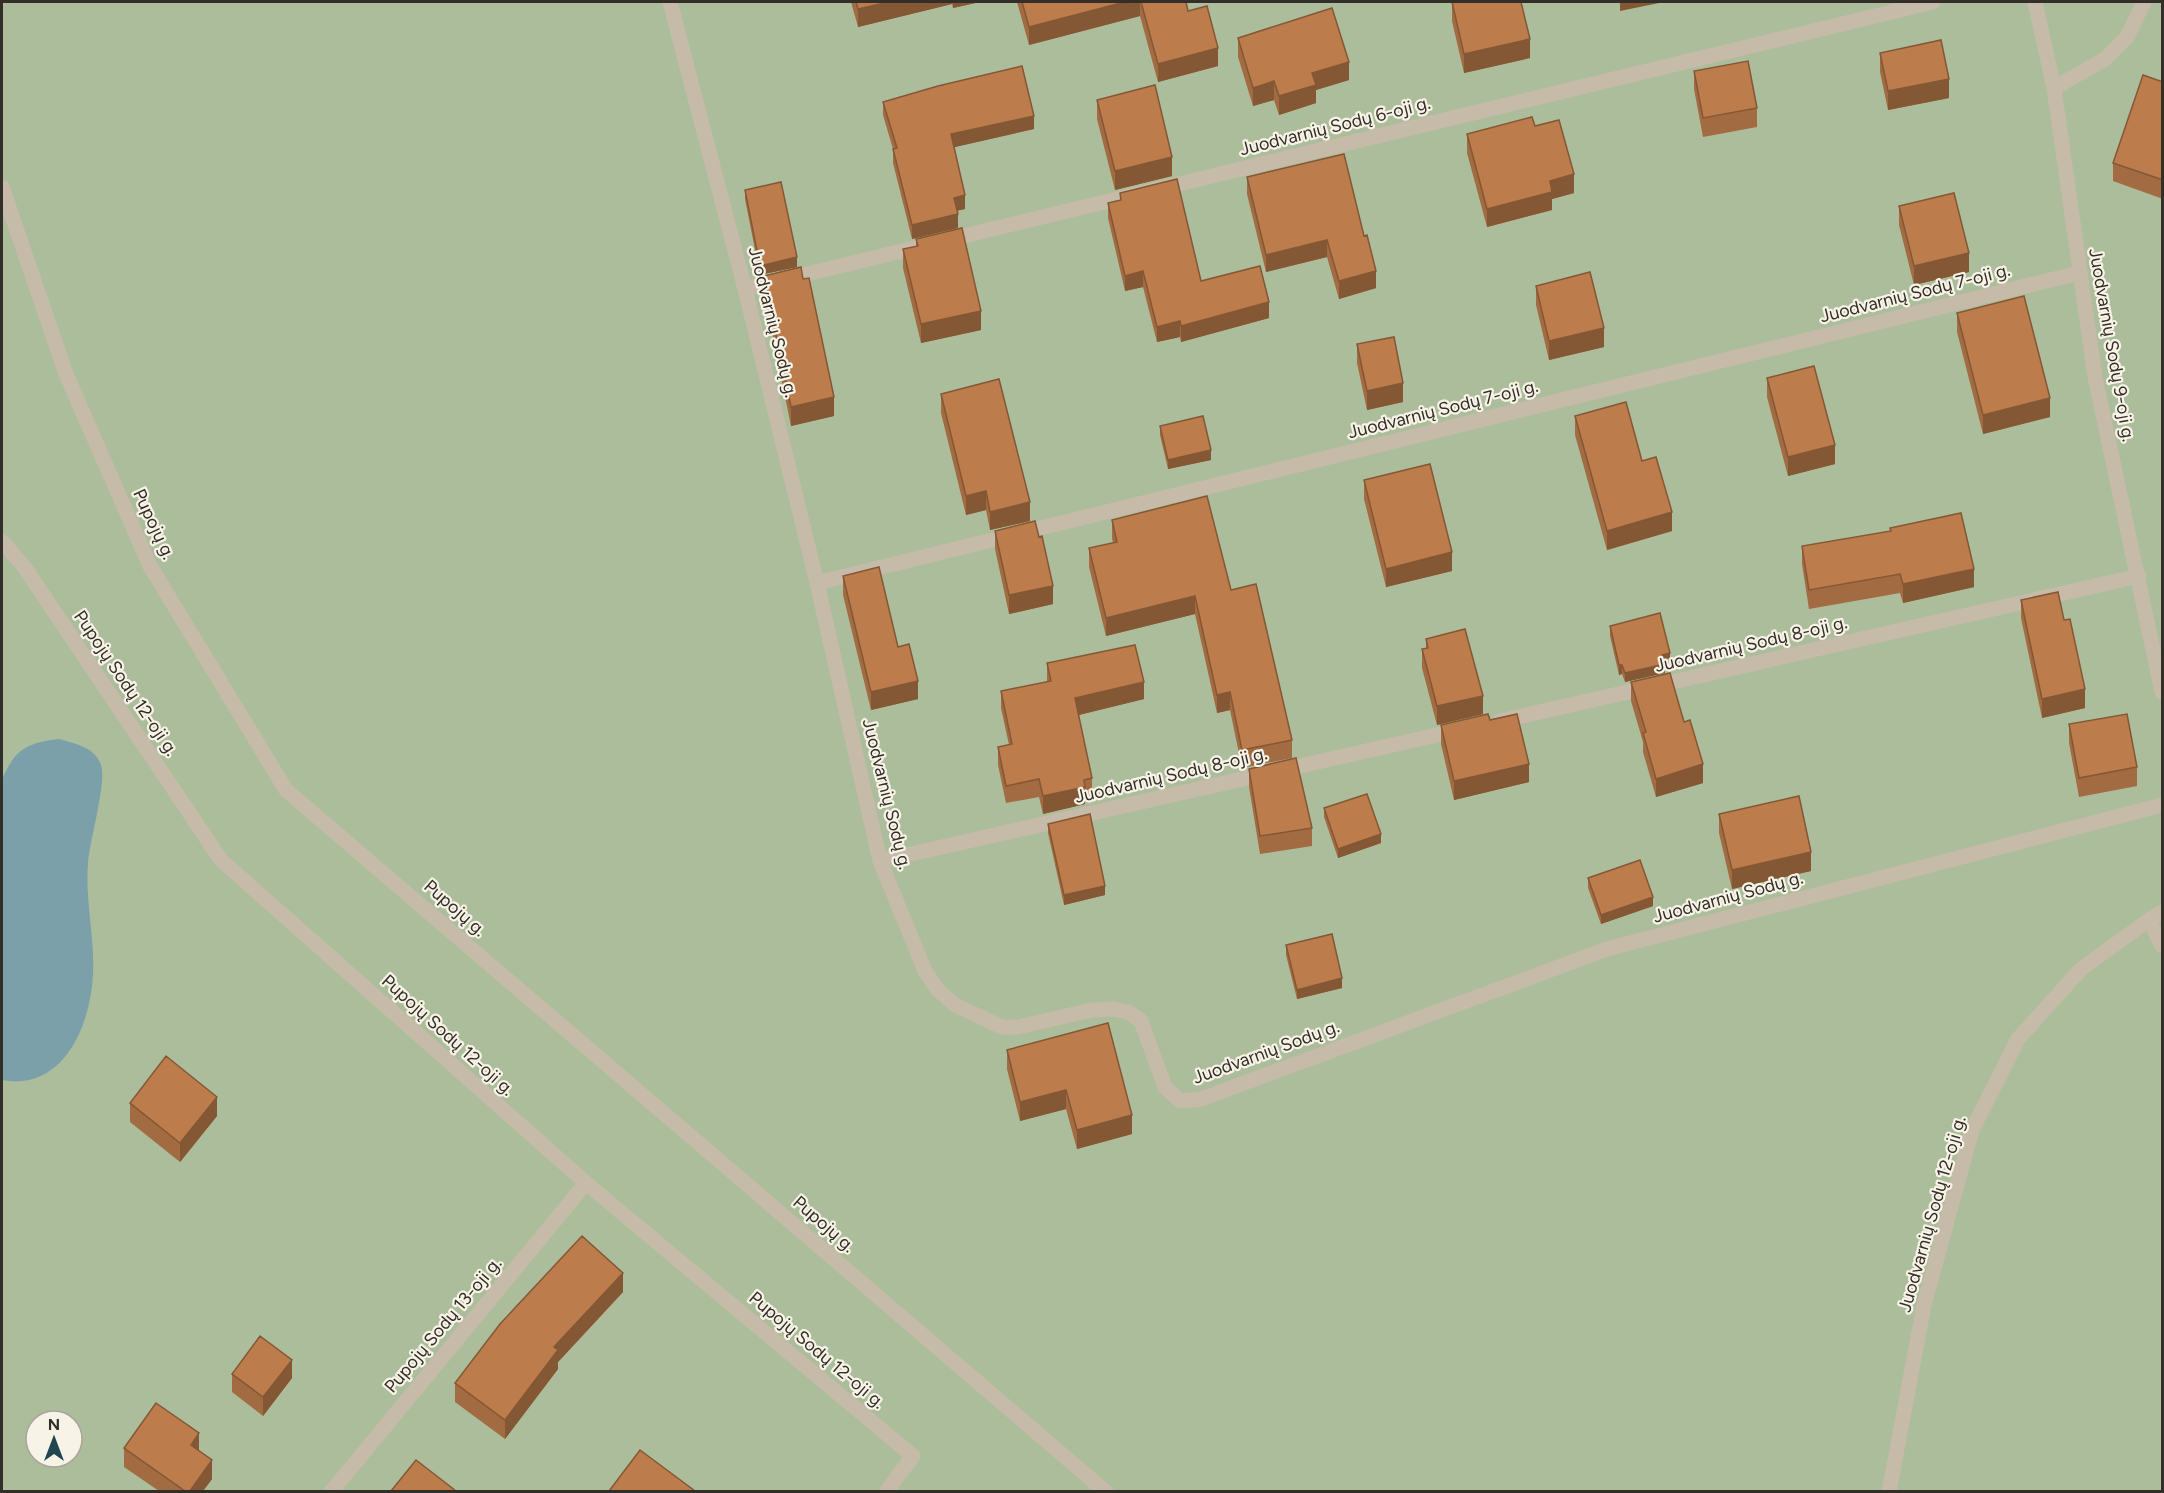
<svg xmlns="http://www.w3.org/2000/svg" width="2164" height="1493" font-family="Figtree,sans-serif">
<style>
.green{fill:#acbd9c;fill-rule:evenodd}
.water{fill:#7ca0aa}
.lines{fill:none;stroke-linecap:round;stroke-linejoin:round}
.street{stroke:#c6bba8;stroke-width:15}
.wall{fill:#a26b41}
.shaded-wall{fill:#845735}
.building{fill:#bc7c4c;stroke:#845735;stroke-width:1.5}
.labels{text-anchor:middle;dominant-baseline:central;stroke-width:4.5;stroke-linejoin:round;paint-order:stroke}
.street-label{font-size:18px;fill:#342e28;stroke:#f8f3e7}
</style>
<rect width="100%" height="100%" fill="#efeadb"/>
<!-- green -->
<path class="green" d="M 2,2 L 2162,2 L 2162,1491 L 2,1492 ZM 36,1421 L 72,1421 L 72,1457 L 36,1457 Z"/>
<!-- water -->
<path class="water" d="M 60,739 C 75,744 95,747 101,765 C 107,783 89,842 88,864 C 85,901 95,938 93,974 C 91,1025 63,1092 2,1080 L 2,780 C 14,750 27,742 60,739 Z"/>
<g class="lines">
<!-- street -->
<path class="street" d="M 670,2 L 745,289 L 817,583 L 880,861 L 925,971 L 938,990 L 955,1005 L 1002,1027 L 1018,1027 L 1092,1010 L 1113,1009 L 1128,1012 L 1141,1021 L 1165,1087 L 1180,1101 L 1201,1099 L 1607,949 L 2162,805
M 2035,2 L 2054,88 L 2095,377 L 2162,692
M 2054,88 L 2105,59 L 2127,37 L 2144,2
M 2,187 L 66,374 L 150,566 L 286,790 L 1106,1492
M 947,240 L 1933,2
M 745,289 L 923,246
M 2,541 L 25,568 L 221,860 L 586,1183 L 913,1456 L 886,1492
M 817,583 L 2079,273
M 1500,721 L 2139,576
M 880,861 L 1459,730
M 2149,920 L 2162,946
M 331,1492 L 586,1183
M 1889,1492 L 1924,1305 L 1972,1130 L 2018,1039 L 2081,969 L 2149,920 L 2162,912"/>
</g>
<!-- wall -->
<path class="wall" d="M 851,2 L 980,2 L 953,8 L 952,4 L 858,27 Z
M 1017,2 L 1186,2 L 1188,11 L 1218,66 L 1158,82 L 1140,16 L 1029,45 Z
M 1452,2 L 1530,58 L 1464,73 L 1452,21 Z
M 1238,38 L 1349,80 L 1316,90 L 1316,103 L 1279,115 L 1274,100 L 1253,106 L 1238,57 Z
M 1880,53 L 1949,98 L 1888,110 L 1880,72 Z
M 1694,71 L 1757,108 L 1757,127 L 1703,137 L 1694,89 Z
M 2163,82 L 2163,199 L 2113,181 L 2113,163 Z
M 1097,100 L 1172,176 L 1115,190 L 1097,119 Z
M 883,102 L 1034,129 L 954,147 L 965,209 L 957,211 L 958,228 L 912,239 L 893,163 L 893,149 L 883,115 Z
M 1535,126 L 1574,193 L 1552,199 L 1552,210 L 1487,227 L 1467,153 L 1467,134 Z
M 1344,154 L 1376,288 L 1339,299 L 1327,257 L 1266,272 L 1247,194 L 1247,177 Z
M 745,190 L 797,267 L 760,275 L 745,199 Z
M 1120,193 L 1201,281 L 1269,318 L 1181,342 L 1180,337 L 1157,342 L 1143,287 L 1125,291 L 1108,218 L 1108,203 L 1120,200 Z
M 1899,206 L 1969,272 L 1914,285 L 1899,225 Z
M 916,239 L 981,330 L 921,343 L 903,268 L 903,249 L 916,246 Z
M 764,276 L 834,416 L 791,426 L 764,294 Z
M 1536,286 L 1604,347 L 1549,360 L 1536,305 Z
M 1957,313 L 2050,417 L 1983,434 L 1957,332 Z
M 1357,344 L 1403,402 L 1367,410 L 1357,363 Z
M 1767,378 L 1835,464 L 1788,476 L 1767,397 Z
M 941,394 L 1030,521 L 990,530 L 986,510 L 966,515 L 941,413 Z
M 1575,416 L 1642,461 L 1672,531 L 1607,550 L 1575,435 Z
M 1160,426 L 1211,460 L 1168,469 L 1160,435 Z
M 1364,480 L 1452,571 L 1386,587 L 1364,499 Z
M 1112,520 L 1231,590 L 1292,740 L 1292,758 L 1242,768 L 1230,710 L 1217,713 L 1195,614 L 1106,636 L 1089,567 L 1089,548 L 1113,543 L 1112,538 Z
M 995,531 L 1039,537 L 1053,604 L 1009,614 L 995,549 Z
M 1802,546 L 1974,587 L 1903,603 L 1900,593 L 1809,609 L 1802,564 Z
M 843,576 L 898,647 L 918,699 L 871,710 L 843,595 Z
M 2021,600 L 2085,708 L 2042,718 L 2021,618 Z
M 1610,626 L 1670,663 L 1665,664 L 1665,673 L 1625,682 L 1622,674 L 1619,675 L 1610,636 Z
M 1426,639 L 1483,714 L 1437,725 L 1422,668 L 1422,649 L 1426,649 Z
M 1047,663 L 1144,699 L 1078,715 L 1092,778 L 1092,796 L 1085,797 L 1085,804 L 1043,814 L 1039,797 L 1006,803 L 998,765 L 998,747 L 1009,745 L 1001,708 L 1001,691 L 1047,682 Z
M 1631,682 L 1703,783 L 1656,797 L 1643,752 L 1643,742 L 1631,701 Z
M 1490,720 L 1529,782 L 1454,800 L 1441,744 L 1441,725 Z
M 2069,724 L 2137,767 L 2137,786 L 2079,797 L 2069,743 Z
M 1249,769 L 1312,828 L 1312,846 L 1260,854 L 1249,787 Z
M 1324,808 L 1381,843 L 1338,858 L 1324,817 Z
M 1719,814 L 1811,871 L 1732,889 L 1719,833 Z
M 1048,824 L 1105,895 L 1064,905 L 1048,833 Z
M 1588,878 L 1653,906 L 1601,924 L 1588,888 Z
M 1286,945 L 1342,988 L 1297,999 L 1286,955 Z
M 1007,1050 L 1132,1134 L 1077,1149 L 1066,1109 L 1020,1121 L 1007,1069 Z
M 130,1103 L 217,1116 L 180,1162 L 130,1122 Z
M 623,1292 L 558,1362 L 558,1369 L 505,1439 L 455,1402 L 455,1383 Z
M 232,1374 L 292,1378 L 263,1416 L 232,1392 Z
M 124,1448 L 199,1451 L 212,1479 L 203,1491 L 159,1491 L 124,1467 Z"/>
<!-- shaded-wall -->
<path class="shaded-wall" d="M 889,2 L 952,2 L 952,4 L 858,27 L 858,9 Z
M 953,2 L 980,2 L 953,8 Z
M 1125,2 L 1140,2 L 1140,16 L 1029,45 L 1029,27 Z
M 1620,2 L 1664,2 L 1620,11 Z
M 1530,39 L 1530,58 L 1464,73 L 1464,54 Z
M 1218,48 L 1218,66 L 1158,82 L 1158,64 Z
M 1349,62 L 1349,80 L 1316,90 L 1316,103 L 1279,115 L 1279,96 L 1312,73 Z
M 1949,79 L 1949,98 L 1888,110 L 1888,91 Z
M 1274,81 L 1274,100 L 1253,106 L 1253,88 Z
M 1034,116 L 1034,129 L 951,148 L 951,134 Z
M 1172,157 L 1172,176 L 1115,190 L 1115,171 Z
M 1574,174 L 1574,193 L 1552,199 L 1552,210 L 1487,227 L 1487,209 L 1550,181 Z
M 965,195 L 965,209 L 954,211 L 954,198 Z
M 958,214 L 958,228 L 912,239 L 912,225 Z
M 1327,240 L 1327,257 L 1266,272 L 1266,255 Z
M 1969,253 L 1969,272 L 1914,285 L 1914,266 Z
M 797,257 L 797,267 L 760,275 L 760,266 Z
M 1143,271 L 1143,287 L 1125,291 L 1125,276 Z
M 1376,271 L 1376,288 L 1339,299 L 1339,281 Z
M 1269,302 L 1269,318 L 1181,342 L 1181,326 Z
M 981,311 L 981,330 L 921,343 L 921,324 Z
M 1180,321 L 1180,337 L 1157,342 L 1157,327 Z
M 1604,328 L 1604,347 L 1549,360 L 1549,341 Z
M 1403,383 L 1403,402 L 1367,410 L 1367,391 Z
M 834,397 L 834,416 L 791,426 L 791,407 Z
M 2050,398 L 2050,417 L 1983,434 L 1983,415 Z
M 1835,445 L 1835,464 L 1788,476 L 1788,457 Z
M 1211,450 L 1211,460 L 1168,469 L 1168,460 Z
M 986,491 L 986,510 L 966,515 L 966,496 Z
M 1030,502 L 1030,521 L 990,530 L 990,512 Z
M 1672,512 L 1672,531 L 1607,550 L 1607,531 Z
M 1452,552 L 1452,571 L 1386,587 L 1386,569 Z
M 1974,569 L 1974,587 L 1903,603 L 1903,584 Z
M 1053,586 L 1053,604 L 1009,614 L 1009,595 Z
M 1195,596 L 1195,614 L 1106,636 L 1106,618 Z
M 1670,653 L 1670,663 L 1665,664 L 1665,673 L 1625,682 L 1625,673 L 1662,655 Z
M 1619,665 L 1622,665 L 1622,674 L 1619,675 Z
M 918,681 L 918,699 L 871,710 L 871,692 Z
M 1144,682 L 1144,699 L 1075,716 L 1075,698 Z
M 2085,689 L 2085,708 L 2042,718 L 2042,699 Z
M 1230,692 L 1230,710 L 1217,713 L 1217,695 Z
M 1483,696 L 1483,714 L 1437,725 L 1437,706 Z
M 1529,764 L 1529,782 L 1454,800 L 1454,781 Z
M 1703,764 L 1703,783 L 1656,797 L 1656,779 Z
M 1085,787 L 1085,804 L 1043,814 L 1043,796 Z
M 1381,834 L 1381,843 L 1338,858 L 1338,849 Z
M 1811,852 L 1811,871 L 1732,889 L 1732,870 Z
M 1105,886 L 1105,895 L 1064,905 L 1064,895 Z
M 1653,897 L 1653,906 L 1601,924 L 1601,915 Z
M 1342,978 L 1342,988 L 1297,999 L 1297,990 Z
M 1066,1090 L 1066,1109 L 1020,1121 L 1020,1102 Z
M 217,1097 L 217,1116 L 180,1162 L 180,1143 Z
M 1132,1115 L 1132,1134 L 1077,1149 L 1077,1130 Z
M 623,1273 L 623,1292 L 558,1362 L 558,1369 L 505,1439 L 505,1420 L 554,1347 Z
M 292,1360 L 292,1378 L 263,1416 L 263,1397 Z
M 199,1433 L 199,1452 L 191,1445 Z
M 212,1460 L 212,1479 L 203,1491 L 190,1491 Z"/>
<!-- building -->
<path class="building" d="M 856,2 L 889,2 L 858,9 Z
M 1022,2 L 1125,2 L 1029,27 Z
M 1141,2 L 1186,2 L 1188,11 L 1207,6 L 1218,48 L 1158,64 Z
M 1452,2 L 1521,2 L 1530,39 L 1464,54 Z
M 1332,8 L 1349,62 L 1312,73 L 1316,85 L 1279,96 L 1274,81 L 1253,88 L 1238,38 Z
M 1941,40 L 1949,79 L 1888,91 L 1880,53 Z
M 1748,61 L 1757,108 L 1703,118 L 1694,71 Z
M 1022,66 L 1034,116 L 951,134 L 965,195 L 954,198 L 958,214 L 912,225 L 893,149 L 897,148 L 883,102 L 938,86 Z
M 2143,75 L 2163,82 L 2163,180 L 2113,163 Z
M 1155,85 L 1172,157 L 1115,171 L 1097,100 Z
M 1532,117 L 1535,126 L 1559,120 L 1574,174 L 1550,181 L 1552,192 L 1487,209 L 1467,134 Z
M 1344,154 L 1364,236 L 1367,235 L 1376,271 L 1339,281 L 1327,240 L 1266,255 L 1247,177 Z
M 1177,179 L 1201,281 L 1260,266 L 1269,302 L 1181,326 L 1180,321 L 1157,327 L 1143,271 L 1125,276 L 1108,203 L 1121,200 L 1120,193 Z
M 781,182 L 797,257 L 760,266 L 745,190 Z
M 1954,193 L 1969,253 L 1914,266 L 1899,206 Z
M 962,228 L 981,311 L 921,324 L 903,249 L 918,246 L 916,239 Z
M 801,267 L 803,279 L 809,278 L 834,397 L 791,407 L 764,276 Z
M 1590,272 L 1604,328 L 1549,341 L 1536,286 Z
M 2024,296 L 2050,398 L 1983,415 L 1957,313 Z
M 1394,337 L 1403,383 L 1367,391 L 1357,344 Z
M 1814,366 L 1835,445 L 1788,457 L 1767,378 Z
M 999,379 L 1030,502 L 990,512 L 986,491 L 966,496 L 941,394 Z
M 1626,402 L 1642,461 L 1656,457 L 1672,512 L 1607,531 L 1575,416 Z
M 1203,416 L 1211,450 L 1168,460 L 1160,426 Z
M 1430,464 L 1452,552 L 1386,569 L 1364,480 Z
M 1207,496 L 1231,590 L 1256,584 L 1292,740 L 1242,750 L 1230,692 L 1217,695 L 1195,596 L 1106,618 L 1089,548 L 1117,542 L 1112,520 Z
M 1961,513 L 1974,569 L 1903,584 L 1900,574 L 1809,590 L 1802,546 L 1891,531 L 1890,528 Z
M 1035,521 L 1039,537 L 1042,536 L 1053,586 L 1009,595 L 995,531 Z
M 879,567 L 898,647 L 909,644 L 918,681 L 871,692 L 843,576 Z
M 2058,592 L 2064,620 L 2070,619 L 2085,689 L 2042,699 L 2021,600 Z
M 1660,613 L 1670,653 L 1662,655 L 1665,664 L 1625,673 L 1622,665 L 1619,665 L 1610,626 Z
M 1465,629 L 1483,696 L 1437,706 L 1422,649 L 1428,648 L 1426,639 Z
M 1135,645 L 1144,682 L 1075,698 L 1092,778 L 1084,780 L 1085,787 L 1043,796 L 1039,779 L 1006,786 L 998,747 L 1012,744 L 1001,691 L 1051,681 L 1047,663 Z
M 1670,673 L 1684,722 L 1690,720 L 1703,764 L 1656,779 L 1643,733 L 1646,732 L 1631,682 Z
M 1488,714 L 1490,720 L 1517,714 L 1529,764 L 1454,781 L 1441,725 Z
M 2127,714 L 2137,767 L 2079,778 L 2069,724 Z
M 1296,758 L 1312,828 L 1260,836 L 1249,769 Z
M 1367,794 L 1381,834 L 1338,849 L 1324,808 Z
M 1799,796 L 1811,852 L 1732,870 L 1719,814 Z
M 1090,814 L 1105,886 L 1064,895 L 1048,824 Z
M 1640,860 L 1653,897 L 1601,915 L 1588,878 Z
M 1332,934 L 1342,978 L 1297,990 L 1286,945 Z
M 1108,1023 L 1132,1115 L 1077,1130 L 1066,1090 L 1020,1102 L 1007,1050 Z
M 166,1056 L 217,1097 L 180,1143 L 130,1103 Z
M 582,1236 L 623,1273 L 554,1347 L 558,1350 L 505,1420 L 455,1383 L 500,1324 Z
M 260,1336 L 292,1360 L 263,1397 L 232,1374 Z
M 156,1403 L 199,1433 L 191,1445 L 212,1460 L 190,1491 L 185,1491 L 124,1448 Z
M 640,1450 L 695,1491 L 609,1491 Z
M 416,1460 L 456,1491 L 391,1491 Z"/>
<g class="labels">
<!-- street labels -->
<g class="street-label">
<text transform="translate(1335 126) rotate(-14)">Juodvarnių Sodų 6-oji g.</text>
<text transform="translate(1915 293) rotate(-14)">Juodvarnių Sodų 7-oji g.</text>
<text transform="translate(773 322) rotate(76)">Juodvarnių Sodų g.</text>
<text transform="translate(2112 345) rotate(80)">Juodvarnių Sodų 9-oji g.</text>
<text transform="translate(1443 409) rotate(-14)">Juodvarnių Sodų 7-oji g.</text>
<text transform="translate(154 524) rotate(65)">Pupojų g.</text>
<text transform="translate(1751 644) rotate(-13)">Juodvarnių Sodų 8-oji g.</text>
<text transform="translate(126 683) rotate(56)">Pupojų Sodų 12-oji g.</text>
<text transform="translate(1171 775) rotate(-13)">Juodvarnių Sodų 8-oji g.</text>
<text transform="translate(887 794) rotate(76)">Juodvarnių Sodų g.</text>
<text transform="translate(1728 897) rotate(-15)">Juodvarnių Sodų g.</text>
<text transform="translate(455 908) rotate(41)">Pupojų g.</text>
<text transform="translate(448 1035) rotate(42)">Pupojų Sodų 12-oji g.</text>
<text transform="translate(1266 1052) rotate(-20)">Juodvarnių Sodų g.</text>
<text transform="translate(1932 1214) rotate(-74)">Juodvarnių Sodų 12-oji g.</text>
<text transform="translate(824 1224) rotate(41)">Pupojų g.</text>
<text transform="translate(443 1325) rotate(-50)">Pupojų Sodų 13-oji g.</text>
<text transform="translate(817 1350) rotate(40)">Pupojų Sodų 12-oji g.</text>
</g>
</g>
<!-- border -->
<rect width="2164" height="1493" fill="none" stroke="#342e28" stroke-width="6"/>
<!-- north arrow -->
<g transform="translate(54 1439)"><circle r="28" fill="#f8f3e7" stroke="#aaa49b" stroke-width="1.5"/>
<path d="M0-4.5L10 22L0 15L-10 22Z" fill="#214652"/>
<text y="-9" font-size="16" font-weight="bold" text-anchor="middle" fill="#342e28">N</text>
</g>
</svg>
